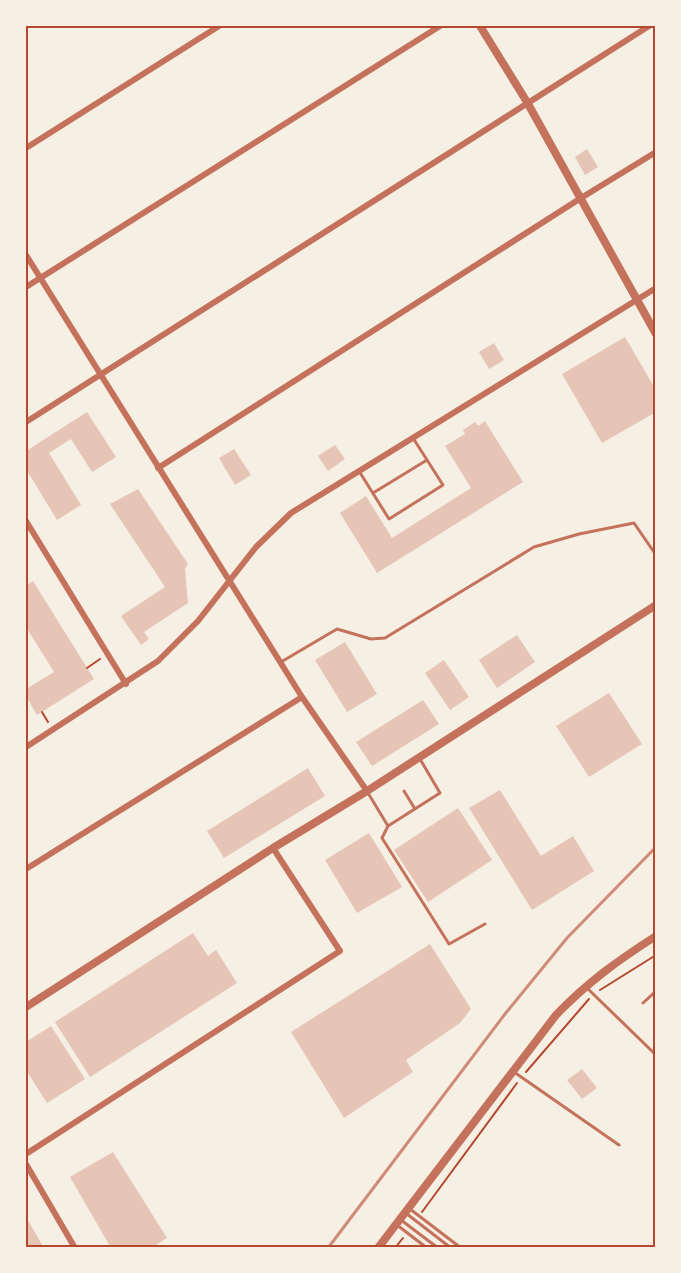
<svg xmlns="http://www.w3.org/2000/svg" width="681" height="1273" font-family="'Archivo Narrow',sans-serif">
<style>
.building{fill:#e6c5b7}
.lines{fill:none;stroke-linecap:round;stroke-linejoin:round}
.path{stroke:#b5482f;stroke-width:2}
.service{stroke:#c5725c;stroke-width:3}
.minor{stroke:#c5725c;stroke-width:6}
.tertiary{stroke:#c5725c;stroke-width:8}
.rail{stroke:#cf8b77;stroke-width:3}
.neatline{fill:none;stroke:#b5482f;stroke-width:2}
</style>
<rect width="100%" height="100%" fill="#f6efe4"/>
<!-- building -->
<path class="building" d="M 587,149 L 598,167 L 585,175 L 575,157 Z
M 625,337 L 656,390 L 656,412 L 602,443 L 562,374 Z
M 494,343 L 504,360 L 489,369 L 479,352 Z
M 87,412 L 116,457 L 92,472 L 71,439 L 49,453 L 81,505 L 57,520 L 26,469 L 26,451 Z
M 485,421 L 523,482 L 377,573 L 340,513 L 366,496 L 392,538 L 471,488 L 445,446 L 465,434 L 463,430 L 475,422 L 478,426 Z
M 335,445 L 345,459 L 328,471 L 318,456 Z
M 234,449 L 251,475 L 235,485 L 219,458 Z
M 138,489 L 188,564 L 185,569 L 188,603 L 144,632 L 149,639 L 141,645 L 121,616 L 165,587 L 110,504 Z
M 33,581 L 94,679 L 37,715 L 26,696 L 26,689 L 54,672 L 26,627 L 26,586 Z
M 517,635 L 535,662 L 497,688 L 479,660 Z
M 345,642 L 377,694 L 347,712 L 315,660 Z
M 444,660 L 469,697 L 450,710 L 425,673 Z
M 609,693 L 642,744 L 589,777 L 556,726 Z
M 423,700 L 439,724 L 372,766 L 356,742 Z
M 308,768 L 325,796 L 224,858 L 207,831 Z
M 500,790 L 541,856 L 573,836 L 594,871 L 532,910 L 469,808 Z
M 458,808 L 492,860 L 428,902 L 394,850 Z
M 369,833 L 402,887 L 357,913 L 325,860 Z
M 193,933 L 208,956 L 216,950 L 237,983 L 90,1077 L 55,1022 Z
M 430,944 L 471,1009 L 460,1023 L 406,1060 L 413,1072 L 344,1118 L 291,1032 Z
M 51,1026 L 85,1079 L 47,1103 L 26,1070 L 26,1042 Z
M 582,1069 L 597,1088 L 582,1099 L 567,1080 Z
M 113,1152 L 167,1238 L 151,1248 L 111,1248 L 70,1177 Z
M 26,1217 L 44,1248 L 26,1248 Z"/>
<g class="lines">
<!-- path -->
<path class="path" d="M 87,668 L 100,659
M 42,712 L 48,722
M 600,990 L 656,955
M 526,1072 L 589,999
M 422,1212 L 517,1083
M 395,1248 L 403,1238"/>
<!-- service -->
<path class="service" d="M 359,471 L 389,519 L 443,485 L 413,438
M 373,493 L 427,460
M 281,662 L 337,629 L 371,639 L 385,638 L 534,547 L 579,534 L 634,523 L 656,555
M 404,791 L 415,809
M 368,793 L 388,826 L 440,793 L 420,759
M 388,826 L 382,838 L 449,944 L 485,924
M 586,987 L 656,1055
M 643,1003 L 656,991
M 514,1072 L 619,1145
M 410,1209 L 461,1248
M 407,1214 L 451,1248
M 401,1220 L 438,1248
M 397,1225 L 427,1248"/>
<!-- minor -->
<path class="minor" d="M 26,148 L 219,26
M 26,255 L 302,697 L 367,791
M 26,287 L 440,26
M 26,422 L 649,26
M 158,468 L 581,198 L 656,152
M 26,521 L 126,684
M 26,747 L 158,661 L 198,621 L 256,547 L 291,513 L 656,288
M 26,869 L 302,697
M 26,1154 L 340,951 L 273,848
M 26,1164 L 75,1248"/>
<!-- tertiary -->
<path class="tertiary" d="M 480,26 L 527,102 L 656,334
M 26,1007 L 273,848 L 367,791 L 656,605
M 378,1248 L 556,1015 C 588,982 617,961 656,936"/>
<!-- rail -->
<path class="rail" d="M 328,1248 L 505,1014 L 567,938 L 656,847"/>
</g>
<!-- border -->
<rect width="681" height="1273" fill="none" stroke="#f6efe4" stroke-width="54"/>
<rect x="27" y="27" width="627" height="1219" class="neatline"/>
</svg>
